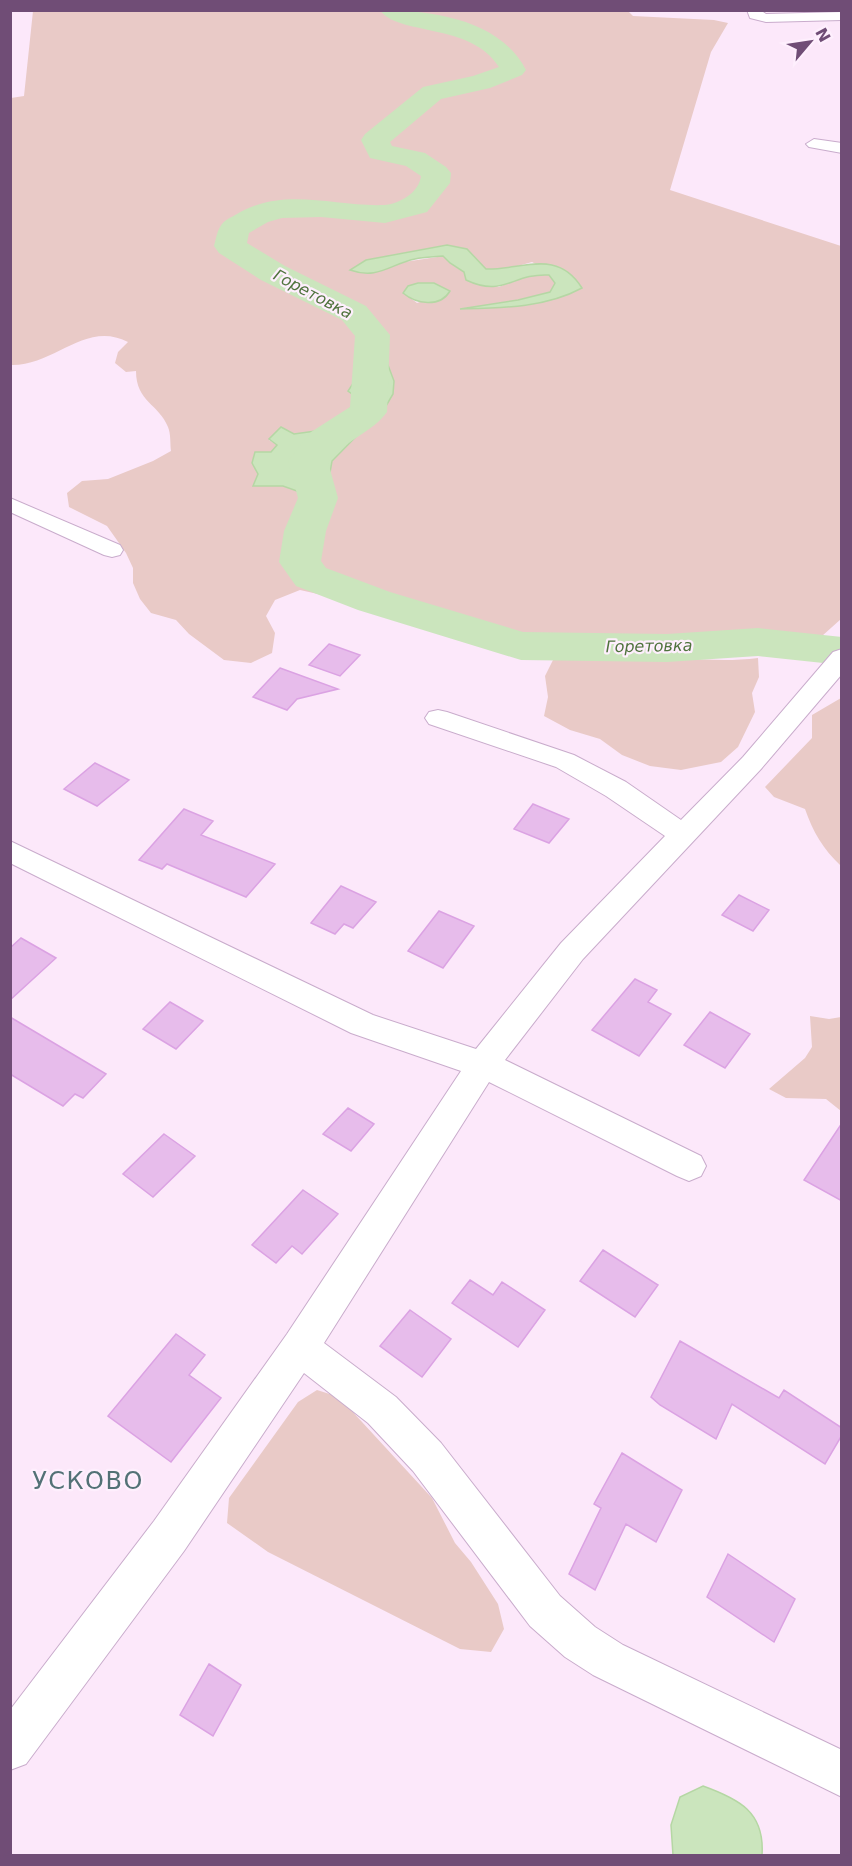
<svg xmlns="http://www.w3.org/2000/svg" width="852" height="1866" font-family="'DejaVu Sans',sans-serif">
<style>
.green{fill:#e9cac7;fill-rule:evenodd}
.water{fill:#cbe5bd;stroke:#b5d7a4;stroke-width:1.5}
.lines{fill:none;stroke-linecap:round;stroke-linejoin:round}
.river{fill:#cbe5bd;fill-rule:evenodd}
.building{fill:#e7bceb;stroke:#dba2e3;stroke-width:1.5}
.minor-casing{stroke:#c9accc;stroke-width:2}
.minor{fill:#fff;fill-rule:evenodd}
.labels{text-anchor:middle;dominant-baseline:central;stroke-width:4.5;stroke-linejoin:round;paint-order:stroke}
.far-water-label{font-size:16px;font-style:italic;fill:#4f733d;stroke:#feeffd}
.near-neighbourhood-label{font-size:24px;letter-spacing:1.5px;fill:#537176;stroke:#feeffd}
</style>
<rect width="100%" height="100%" fill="#fce8fa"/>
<!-- green -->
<path class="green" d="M 627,10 L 633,16 L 714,20 L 728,23 L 711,52 L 670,190 L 841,246 L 841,619 L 822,636 L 816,638 L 789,632 L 689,640 L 551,638 L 461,621 L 372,592 L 349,601 L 300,590 L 275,600 L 266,616 L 275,633 L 272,653 L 251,663 L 224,660 L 189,634 L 176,620 L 151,613 L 140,599 L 133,583 L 133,568 L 126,553 L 107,526 L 69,507 L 67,493 L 82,481 L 108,479 L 153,461 L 171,451 C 170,444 171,434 168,427 C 159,404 136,402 136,371 L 126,372 L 115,363 L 118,352 L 128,342 C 85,320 55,366 11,365 L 11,98 L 24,96 L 33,11 ZM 447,245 L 467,249 L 486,269 L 504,270 L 532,262 L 582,288 L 530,305 L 466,309 L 518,300 L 550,292 L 555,283 L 549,275 C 530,274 515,279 499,287 C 480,279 457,272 444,256 L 351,270 L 366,260 ZM 418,283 L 434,283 L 450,291 L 417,303 L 404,293 ZM 382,349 L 386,406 L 332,461 L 325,501 L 283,486 L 253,486 L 258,474 L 277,445 L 269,440 L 324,430 L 353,417 L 360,400 L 348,391 L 356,379 L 362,363 Z
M 582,654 C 602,656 621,656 642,657 C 682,657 719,663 758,658 L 759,677 L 752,693 L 755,712 L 738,747 L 721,762 L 681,770 L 650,766 L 622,755 L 600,739 L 570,730 L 544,716 L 548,697 L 545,676 L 554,658 Z
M 841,698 L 841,866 C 823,849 813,832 805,809 L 774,797 L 765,787 L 812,738 L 812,715 Z
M 810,1016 L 829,1019 L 841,1017 L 841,1111 L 826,1099 L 786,1098 L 769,1089 L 805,1058 L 812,1047 Z
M 317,1390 L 339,1397 L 432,1498 L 455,1543 L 471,1562 L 498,1604 L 504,1629 L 491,1652 L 460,1649 L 268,1552 L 227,1523 L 229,1498 L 298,1402 Z"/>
<!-- water -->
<path class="water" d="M 447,245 L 467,249 L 486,269 C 523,270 557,248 582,288 C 545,308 501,308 460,309 L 518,300 L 550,292 L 555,283 L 549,275 C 512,273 504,298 466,280 L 464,272 L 450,263 L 443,256 C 434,257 424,257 415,259 C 390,264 378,280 350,270 L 366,260 Z
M 418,283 L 434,283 L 450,291 C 440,308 416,304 403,293 L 408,286 Z
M 382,349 L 394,381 L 393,394 L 386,406 L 332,461 L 325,501 L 283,486 L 253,486 L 258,474 L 252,463 L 255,452 L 271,452 L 277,445 L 269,439 L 281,427 L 294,434 L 323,430 L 353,417 L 360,400 L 348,391 L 356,379 L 362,363 L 359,358 L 378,353 Z
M 703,1786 C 739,1799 765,1812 762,1855 L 673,1855 L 671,1825 L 680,1797 Z"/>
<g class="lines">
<!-- river -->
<path class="river" d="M 380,10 C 430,10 500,19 526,70 L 522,75 L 490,88 L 441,99 L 390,142 L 392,146 L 425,153 L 446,167 L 451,173 L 450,183 L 427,212 L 385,223 L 321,217 L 282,218 L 268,222 L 249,233 L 247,243 L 285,266 L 366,306 L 390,335 L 387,412 C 373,432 345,440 328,462 L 338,498 L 326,531 L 321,561 L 326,568 L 390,592 L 523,632 L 667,634 L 758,628 L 842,637 L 842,665 L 758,656 L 667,662 L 521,660 L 358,610 L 296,586 L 279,562 L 284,531 L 298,498 L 288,461 L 311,432 L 350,407 L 355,336 L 342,320 L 261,280 L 219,253 L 214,246 C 216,239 217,230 222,224 C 226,219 232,217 237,214 C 284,186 335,207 384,205 C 399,204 419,193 421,176 L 406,166 L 370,158 L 361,140 L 365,134 L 423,87 L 473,76 L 499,67 C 471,22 397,36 380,10 Z"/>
</g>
<!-- building -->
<path class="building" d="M 329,644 L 360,655 L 340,676 L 309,665 Z
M 280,668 L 338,689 L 297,699 L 287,710 L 253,697 Z
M 95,763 L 129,780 L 97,806 L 64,789 Z
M 533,804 L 569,819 L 549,843 L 514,829 Z
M 184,809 L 213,821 L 201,835 L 275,864 L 246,897 L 167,864 L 162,869 L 139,860 Z
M 341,886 L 376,902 L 353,928 L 344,924 L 335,934 L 311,923 Z
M 739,895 L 769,910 L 753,931 L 722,915 Z
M 439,911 L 474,926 L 443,968 L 408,951 Z
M 21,938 L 56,958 L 10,1000 L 10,948 Z
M 635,979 L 657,990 L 648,1002 L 671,1014 L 639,1056 L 592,1030 Z
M 170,1002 L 203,1021 L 176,1049 L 143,1029 Z
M 710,1012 L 750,1034 L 725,1068 L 684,1045 Z
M 10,1017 L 106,1074 L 83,1098 L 75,1094 L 63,1106 L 10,1074 Z
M 348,1108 L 374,1124 L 351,1151 L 323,1134 Z
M 842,1123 L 842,1201 L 804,1180 Z
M 164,1134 L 195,1156 L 153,1197 L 123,1174 Z
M 303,1190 L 338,1214 L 302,1254 L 292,1246 L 276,1263 L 252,1245 Z
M 603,1250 L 658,1285 L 635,1317 L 580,1281 Z
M 470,1280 L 493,1295 L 502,1282 L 545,1310 L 518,1347 L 452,1303 Z
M 410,1310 L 451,1339 L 422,1377 L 380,1346 Z
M 176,1334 L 205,1355 L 189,1375 L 221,1398 L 171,1462 L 108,1416 Z
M 680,1341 L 779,1398 L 784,1390 L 842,1428 L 842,1435 L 825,1464 L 732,1404 L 716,1439 L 660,1405 L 651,1397 Z
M 622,1453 L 682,1490 L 656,1542 L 626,1524 L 595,1590 L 569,1574 L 601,1508 L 594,1504 Z
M 728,1554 L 795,1599 L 774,1642 L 707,1597 Z
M 209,1664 L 241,1685 L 213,1736 L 180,1715 Z"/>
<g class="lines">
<defs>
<path id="minor" d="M 747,10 L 760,10 L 766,14 L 842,12 L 842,20 L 766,22 L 750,18 Z
M 814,139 L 842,143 L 842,153 L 809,147 L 806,144 Z
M 10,498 L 120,545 L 123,550 L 120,555 L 112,557 L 104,555 L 10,512 Z
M 842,649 L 842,674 L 761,769 L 583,959 L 505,1060 L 701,1156 L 706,1166 L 701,1176 L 689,1181 L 677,1176 L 489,1082 L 324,1343 L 396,1397 L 441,1443 L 560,1596 L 595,1627 L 623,1645 L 842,1750 L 842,1797 L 593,1675 L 565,1657 L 530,1626 L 413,1471 L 368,1423 L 304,1373 L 184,1551 L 26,1764 L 10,1770 L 10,1710 L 154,1521 L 287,1334 L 461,1071 L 351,1033 L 10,863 L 10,841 L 373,1015 L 476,1049 L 561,943 L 665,836 L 606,796 L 556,767 L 429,724 L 425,718 L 429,712 L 438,710 L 447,712 L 574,755 L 626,782 L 681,820 L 743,757 L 833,652 Z"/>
</defs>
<!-- minor casing -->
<use href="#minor" class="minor-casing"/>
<!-- minor -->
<use href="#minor" class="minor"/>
</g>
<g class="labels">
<!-- far-water labels -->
<g class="far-water-label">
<text transform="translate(313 294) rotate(28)">Горетовка</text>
<text transform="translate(649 646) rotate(-1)">Горетовка</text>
</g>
<!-- near-neighbourhood labels -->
<g class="near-neighbourhood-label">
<text x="88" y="1481">УСКОВО</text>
</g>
</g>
<!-- border -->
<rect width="852" height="1866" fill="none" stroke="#704d76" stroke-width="24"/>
<!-- north arrow -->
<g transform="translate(810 42) rotate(61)" stroke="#feeffd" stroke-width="4.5" paint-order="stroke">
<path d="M0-4.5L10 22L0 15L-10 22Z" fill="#704d76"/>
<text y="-9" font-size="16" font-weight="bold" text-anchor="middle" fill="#704d76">N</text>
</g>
</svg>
